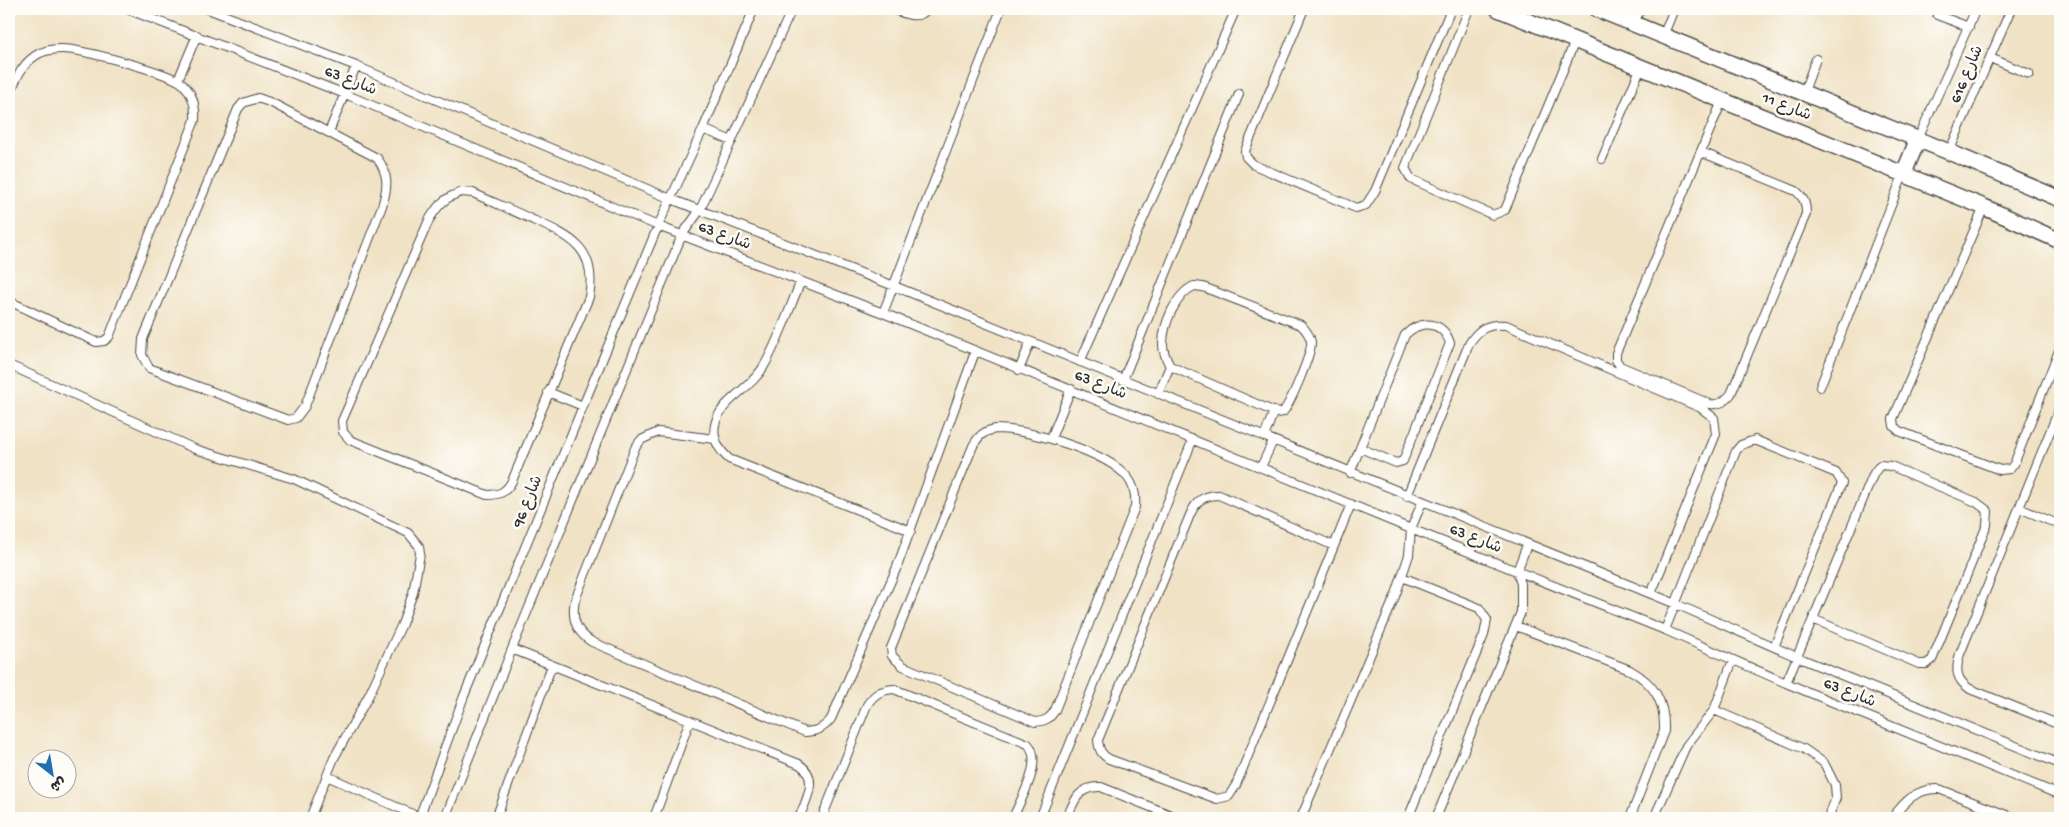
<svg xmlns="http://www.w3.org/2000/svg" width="2069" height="827" font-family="'Gochi Hand','Playpen Sans Arabic',sans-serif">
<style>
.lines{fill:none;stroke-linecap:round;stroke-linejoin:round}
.service-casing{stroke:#494642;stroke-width:10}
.minor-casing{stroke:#494642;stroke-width:18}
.service{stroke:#fff;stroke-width:8}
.minor{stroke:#fff;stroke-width:15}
.labels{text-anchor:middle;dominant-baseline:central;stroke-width:5;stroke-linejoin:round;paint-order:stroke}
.street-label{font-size:16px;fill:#2b2b2b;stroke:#fdfcf7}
</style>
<rect width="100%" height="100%" fill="#fdfcf7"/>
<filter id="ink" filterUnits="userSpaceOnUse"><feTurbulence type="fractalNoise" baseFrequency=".02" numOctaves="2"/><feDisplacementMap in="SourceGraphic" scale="10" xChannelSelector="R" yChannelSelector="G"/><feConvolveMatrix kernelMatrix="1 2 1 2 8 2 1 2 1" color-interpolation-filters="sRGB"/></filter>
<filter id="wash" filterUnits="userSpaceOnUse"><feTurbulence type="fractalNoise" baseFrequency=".0096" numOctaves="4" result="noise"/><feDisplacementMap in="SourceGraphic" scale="20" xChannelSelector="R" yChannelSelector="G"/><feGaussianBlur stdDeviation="1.12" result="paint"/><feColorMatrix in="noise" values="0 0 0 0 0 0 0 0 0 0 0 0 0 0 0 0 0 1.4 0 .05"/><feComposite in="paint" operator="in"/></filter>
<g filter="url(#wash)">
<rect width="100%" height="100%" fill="#f0e2c5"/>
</g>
<g filter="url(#ink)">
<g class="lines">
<defs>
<path id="service" d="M 127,9 L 345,94 L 658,226 L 883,313 L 1411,529 L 1665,630 L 1786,683 L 2060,795
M 208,9 L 356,66 L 671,199 L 894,286 L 1676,604 L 1797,657 L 2060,764
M 892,9 C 904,13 918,21 927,9
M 1304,9 L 1245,151 L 1246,157 L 1254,165 L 1356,208 L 1366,205 L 1375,191 L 1451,9
M 1469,9 L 1405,168 L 1411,179 L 1493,215 L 1505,210 L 1575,41
M 1937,15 L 1969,27
M 1634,24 L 1640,9
M 1663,36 L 1674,9
M 1990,58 L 2029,74
M 178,80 L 197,35
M 1803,94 L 1816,59
M 9,96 C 16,79 22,62 40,53 C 47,50 54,49 62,49 C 81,49 171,73 183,84 C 193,94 196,106 195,120 L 109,337 L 104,341 L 96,342 L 9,301
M 258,98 L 272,103 L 377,158 C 389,174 388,187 382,206 L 305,406 L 296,418 L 288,420 L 149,368 L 142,355 L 143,339 L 238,109 L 243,103 Z
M 703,129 L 732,141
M 329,132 L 356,66
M 1918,139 L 1976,9
M 1701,152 L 1796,191 C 1804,198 1806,203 1806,214 L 1731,394 C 1724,402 1720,405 1710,404 L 1620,366 L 1616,360 L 1616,353 L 1722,101
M 1949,152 L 2011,9
M 1602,159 L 1641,67
M 462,192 L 473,193 C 492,202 512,210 531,219 C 569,236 598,247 589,297 L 512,481 C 506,492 500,495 487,495 L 350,440 L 343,432 L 342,421 L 429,220 C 438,205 445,197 462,192 Z
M 1984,207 L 1893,419 L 1894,426 L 1899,431 L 2000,470 L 2010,469 L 2014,464 L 2060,348
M 801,281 C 789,309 779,340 764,366 C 752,388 724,398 716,421 C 711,436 718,449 729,459 L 911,531
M 1194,286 L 1203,287 L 1301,325 C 1306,330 1310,335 1311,342 C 1312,353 1291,402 1283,412 L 1277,413 L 1170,366 C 1166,359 1163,352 1163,344 C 1163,324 1176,294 1194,286 Z
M 883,313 L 1001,9
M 1080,362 L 1236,9
M 9,365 L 195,449 L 294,479 L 408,533 L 419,546 L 420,554 L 413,593 L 402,624 L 369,695 L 334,758 L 310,818
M 1019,370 L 1030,343
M 1123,380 L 1239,94
M 1820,387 L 1903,175
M 548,392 L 583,406
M 1158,394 L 1170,366
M 2060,407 L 1960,654 C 1955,670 1956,680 1970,689 L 2060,725
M 996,429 C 1028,429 1108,452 1128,478 C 1135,487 1136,497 1135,507 L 1055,710 C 1050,719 1045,721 1035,722 L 903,666 L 892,656 L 891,648 L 973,446 C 979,435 984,431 996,429 Z
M 1264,437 L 1274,411
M 1051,438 L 1071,389
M 715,439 L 658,432 L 641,440 L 635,448 L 575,600 C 571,619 576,632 592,642 L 805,732 C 817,731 823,729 831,719 L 897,567 L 975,352
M 1261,467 L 1273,441
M 1350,473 L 1360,448 L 1396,463 L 1403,461 L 1450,343 C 1443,321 1421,319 1405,335 L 1360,448
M 1407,496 L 1469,344 C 1478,329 1488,323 1506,325 L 1701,408 L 1714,418 L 1716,434 L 1651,594
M 2019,508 L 2060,525
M 1334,546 L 1236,785 L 1229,796 L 1217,799 L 1109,759 C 1101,754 1099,750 1098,740 L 1190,515 C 1196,501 1203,495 1219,495 L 1334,546 L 1351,504
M 1402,577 L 1479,608 L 1487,620 L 1484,635 L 1408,818
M 1516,626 L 1630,670 C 1655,684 1665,702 1664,731 L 1630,818
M 1665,630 L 1736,451 L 1741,445 L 1755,440 L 1836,473 L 1842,483 L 1774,647
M 512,649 L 799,764 C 820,778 806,800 799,818
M 1786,683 L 1813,619 L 1919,664 L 1926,664 L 1932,660 L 1987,525 L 1988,511 L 1976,502 L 1891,466 L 1880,465 L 1874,473 L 1813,619
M 1714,710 L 1733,660
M 327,776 L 419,817
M 419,818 L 464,696 L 583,406 L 658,226 L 703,129 L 754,9
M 445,818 L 512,649 L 682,235 L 700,210 L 792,9
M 496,818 L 552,665
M 654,818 L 690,720
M 822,818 L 867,705 C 874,694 881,690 894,689 L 1028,744 C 1044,762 1021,798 1013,818
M 1040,818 L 1193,439
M 1067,818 C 1074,800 1079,786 1101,787 L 1178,818
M 1301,818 L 1396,594 L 1409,555 L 1411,529 L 1422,502
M 1436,818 L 1521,612 L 1521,584 L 1517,571 L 1527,545
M 1654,818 L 1686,746 L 1714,710 L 1804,749 L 1824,763 L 1835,785 L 1836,798 L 1828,818
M 1892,818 C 1905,801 1917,788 1939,789 L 2014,818"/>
<path id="minor" d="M 1498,9 L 1984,207 L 2060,241
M 1597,9 L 1949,152 L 2060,199
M 1903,175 L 1918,139"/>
</defs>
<!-- service casing -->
<use href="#service" class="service-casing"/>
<!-- minor casing -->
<use href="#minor" class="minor-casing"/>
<!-- service -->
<use href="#service" class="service"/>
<!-- minor -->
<use href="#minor" class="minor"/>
</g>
</g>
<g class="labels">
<!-- street labels -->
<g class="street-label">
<text transform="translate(1968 75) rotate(-67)">شارع 616</text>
<text transform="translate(350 82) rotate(22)">شارع 63</text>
<text transform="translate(1786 108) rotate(22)">شارع 11</text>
<text transform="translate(724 237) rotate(21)">شارع 63</text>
<text transform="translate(1100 386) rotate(22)">شارع 63</text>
<text transform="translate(529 502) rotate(-68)">شارع 96</text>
<text transform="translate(1475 540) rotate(22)">شارع 63</text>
<text transform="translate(1849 694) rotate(22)">شارع 63</text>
</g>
</g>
<!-- margin -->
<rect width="2069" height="827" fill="none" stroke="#fdfcf7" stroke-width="30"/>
<!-- north arrow -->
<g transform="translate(52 774) rotate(149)"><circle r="24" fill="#fdfcf7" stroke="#a9a8a5"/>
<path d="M0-4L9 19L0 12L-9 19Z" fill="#1f6fb2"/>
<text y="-8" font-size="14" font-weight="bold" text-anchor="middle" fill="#2b2b2b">ش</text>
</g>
</svg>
